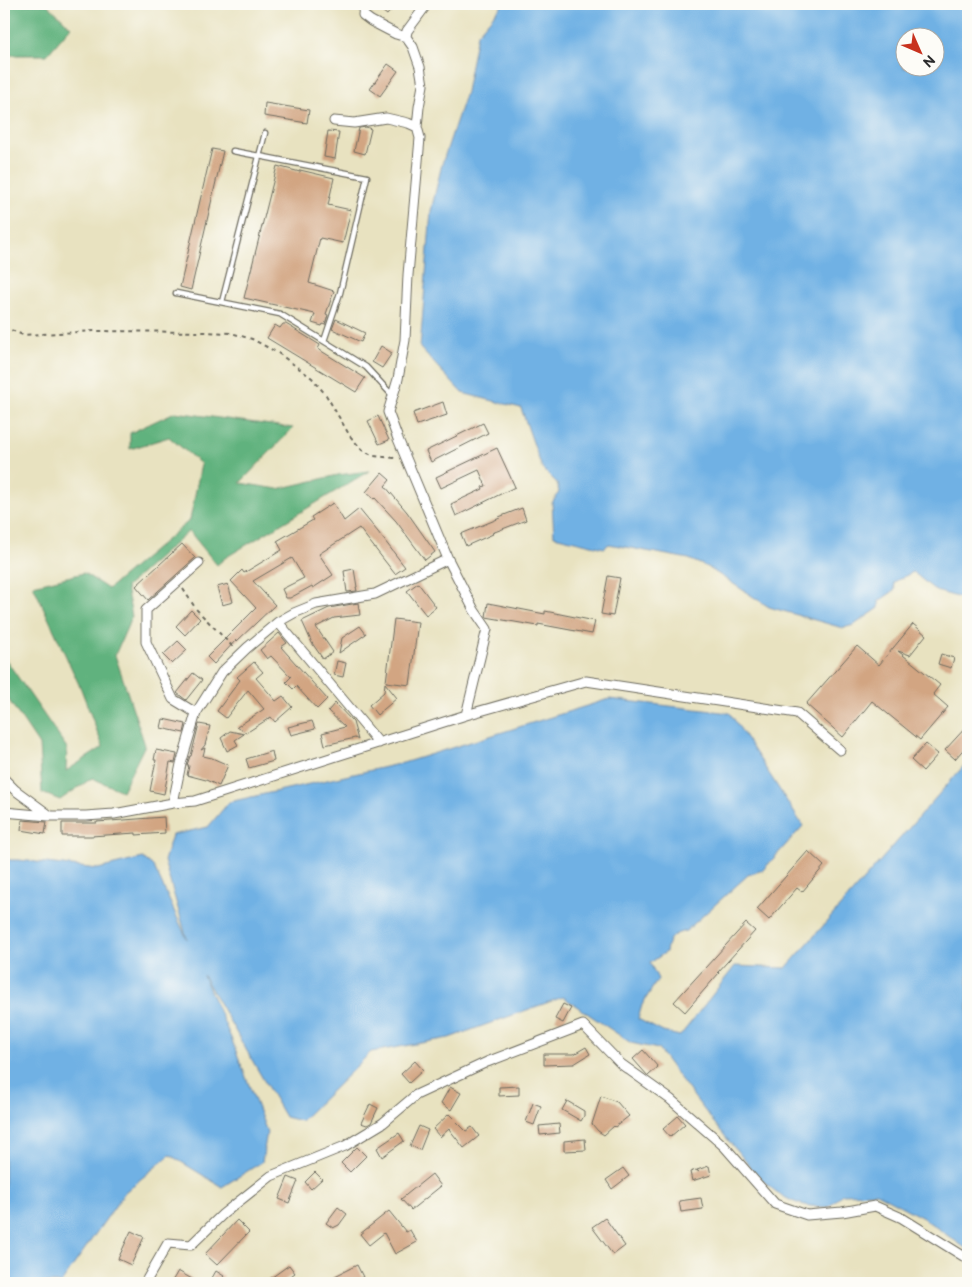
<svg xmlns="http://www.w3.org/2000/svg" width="972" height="1287" font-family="'Balsamiq Sans',sans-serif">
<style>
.forest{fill:#61b27e;stroke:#466e54}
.water{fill:#70b1e4;stroke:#4e6e88;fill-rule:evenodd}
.building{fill:#d2a582}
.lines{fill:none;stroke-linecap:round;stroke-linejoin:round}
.service-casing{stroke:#6d6b5f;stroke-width:7}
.minor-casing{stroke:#6d6b5f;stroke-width:11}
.path{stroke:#6d6b5f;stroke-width:2;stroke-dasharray:4 4;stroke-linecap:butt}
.service{stroke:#fff;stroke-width:4.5}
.minor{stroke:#fff;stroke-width:9}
</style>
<rect width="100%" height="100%" fill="#fdfcf7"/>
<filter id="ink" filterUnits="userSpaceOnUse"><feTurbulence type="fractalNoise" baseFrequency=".02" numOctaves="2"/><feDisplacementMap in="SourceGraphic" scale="10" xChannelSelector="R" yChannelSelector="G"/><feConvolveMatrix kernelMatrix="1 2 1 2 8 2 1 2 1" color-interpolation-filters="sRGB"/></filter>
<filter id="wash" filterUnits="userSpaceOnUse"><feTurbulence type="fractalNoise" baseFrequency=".0096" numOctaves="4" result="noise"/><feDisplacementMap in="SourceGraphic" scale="20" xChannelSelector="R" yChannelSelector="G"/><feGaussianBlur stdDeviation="1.12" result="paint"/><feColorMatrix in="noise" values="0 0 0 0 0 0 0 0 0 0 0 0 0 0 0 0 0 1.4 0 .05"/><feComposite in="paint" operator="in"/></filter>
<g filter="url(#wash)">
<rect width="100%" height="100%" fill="#e8e2c0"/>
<!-- forest -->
<path class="forest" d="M 4,4 L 47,4 L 71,27 L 47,55 L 4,55 Z
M 175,412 L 293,428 L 240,483 L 278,489 L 338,475 L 369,471 L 225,558 L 217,565 L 189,531 L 126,587 L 132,616 L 115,655 L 145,745 L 122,791 L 92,778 L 60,800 L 42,793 L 39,745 L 4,693 L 4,657 L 67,748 L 66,771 L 103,747 L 81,689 L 33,585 L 84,573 L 108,589 L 190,520 L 201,464 L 169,437 L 130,449 L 130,433 Z"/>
<!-- water -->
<path class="water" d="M 503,4 L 968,4 L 968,600 L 936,591 L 913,572 L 894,582 L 895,590 L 879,601 L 879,608 L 854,625 L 843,628 L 769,607 L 709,568 L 689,559 L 609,544 L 604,548 L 554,536 L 552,503 L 559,492 L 557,483 L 542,468 L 521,408 L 462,393 L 420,348 L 431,211 L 442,164 L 466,92 L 477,34 ZM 904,38 L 934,38 L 934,68 L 904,68 Z
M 609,699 L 730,713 L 803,826 L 763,870 L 748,875 L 686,931 C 672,934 668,938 666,952 L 650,963 L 658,979 L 642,1005 L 638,1019 L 663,1032 L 680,1036 L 735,966 L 786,968 L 968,761 L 968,1250 L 923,1218 L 876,1193 L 842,1194 L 829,1207 C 816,1207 804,1206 792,1201 C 767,1190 750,1166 733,1146 C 707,1115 683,1082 658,1049 L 631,1043 L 563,997 L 449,1038 L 371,1052 L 301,1121 L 285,1117 L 203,975 L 231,1038 L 267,1132 L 262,1162 L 222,1187 L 170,1155 L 125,1192 L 61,1283 L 4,1283 L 4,860 L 19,860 L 98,869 L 143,858 L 152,865 L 155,869 L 187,939 L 164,861 L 172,835 L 208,827 L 229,802 L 403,763 Z"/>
<g id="blocks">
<!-- building -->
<path class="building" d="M 373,4 L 396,4 L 387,15 Z
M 388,64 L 398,71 L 380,96 L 370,89 Z
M 265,103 L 309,110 L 307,123 L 264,116 Z
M 366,127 L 371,129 L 365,154 L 354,151 L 359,128 Z
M 328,131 L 339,132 L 335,159 L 324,157 Z
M 212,149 L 223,151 L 191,290 L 180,287 Z
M 277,166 L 300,172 L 300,170 L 334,178 L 328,205 L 351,210 L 343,243 L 320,238 L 309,283 L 334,291 L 326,314 L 328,315 L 325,325 L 323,324 L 322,326 L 312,323 L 315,314 L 244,298 Z
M 336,319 L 365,333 L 361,342 L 332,329 Z
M 283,324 L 286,324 L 320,345 L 318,349 L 365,378 L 356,392 L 267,338 L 275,325 L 280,328 Z
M 381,346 L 392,353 L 382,368 L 372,362 Z
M 443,402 L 447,415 L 417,425 L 413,413 Z
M 378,416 L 389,440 L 379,444 L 368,421 Z
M 483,423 L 488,433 L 431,462 L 426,451 Z
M 497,448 L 515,487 L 456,516 L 451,504 L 483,489 L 482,487 L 486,486 L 479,470 L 441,488 L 436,477 Z
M 382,473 L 390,480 L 385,486 L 407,512 L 435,552 L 425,560 L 396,521 L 375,498 L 374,499 L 366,492 Z
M 333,503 L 344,521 L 359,509 L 378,532 L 405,567 L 395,574 L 359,528 L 319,554 L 333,575 L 313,588 L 312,586 L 290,598 L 286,598 L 282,589 L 304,578 L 292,558 L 253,581 L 275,605 L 237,641 L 236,640 L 214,664 L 207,657 L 256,608 L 231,581 L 242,570 L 244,573 L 282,550 L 277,541 L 313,520 L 311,517 Z
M 522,508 L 526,520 L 492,533 L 493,534 L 466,546 L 461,534 L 500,518 L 499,517 Z
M 182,544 L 195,558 L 148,600 L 136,586 Z
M 354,569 L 357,587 L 356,587 L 357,591 L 347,592 L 344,571 Z
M 608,576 L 620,578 L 613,616 L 601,614 Z
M 418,583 L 436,607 L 426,615 L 407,591 Z
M 228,584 L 233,602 L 222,605 L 217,587 Z
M 358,603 L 360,615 L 334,618 L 316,627 L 333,652 L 323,659 L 312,643 L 302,621 L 329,608 Z
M 488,603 L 545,614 L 545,611 L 595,621 L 592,634 L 538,624 L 538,626 L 486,617 Z
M 191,610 L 200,619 L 185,635 L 176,626 Z
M 394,619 L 418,622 L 410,685 L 386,682 Z
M 913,624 L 926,635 L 910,655 L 898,651 L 940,685 L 933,694 L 948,707 L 920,740 L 872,701 L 843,737 L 806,704 L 857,646 L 879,665 Z
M 360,626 L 366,634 L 339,653 L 342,638 Z
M 279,633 L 287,643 L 281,647 L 327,699 L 317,709 L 296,686 L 293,689 L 286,682 L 291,677 L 271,656 L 267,659 L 260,650 Z
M 178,641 L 187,650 L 172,664 L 163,655 Z
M 941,654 L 954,658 L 951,668 L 938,664 Z
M 337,661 L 346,663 L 343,677 L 334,675 Z
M 254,662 L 263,672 L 256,678 L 276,701 L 283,696 L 292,707 L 275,722 L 271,717 L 246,733 L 237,727 L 264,709 L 248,690 L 226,718 L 217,711 L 240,680 L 237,677 Z
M 193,673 L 202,680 L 186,700 L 177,693 Z
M 385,683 L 397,698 L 377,715 L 369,705 L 384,692 Z
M 335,703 L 353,722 L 358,740 L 355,738 L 325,745 L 322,733 L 345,727 L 328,711 Z
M 163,719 L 186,724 L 184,733 L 161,728 Z
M 312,721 L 315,729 L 291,735 L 288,727 Z
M 199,724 L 210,726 L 205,745 L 201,750 L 205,748 L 203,756 L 212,758 L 228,765 L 219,786 L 206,780 L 187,775 L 189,766 L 188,767 L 189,765 L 187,765 L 190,756 L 191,756 Z
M 968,725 L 968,744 L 955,759 L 945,750 Z
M 230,731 L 244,734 L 235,740 L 238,745 L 227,751 L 221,738 Z
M 926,744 L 938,754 L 923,771 L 911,760 Z
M 156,750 L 177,754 L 175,763 L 170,762 L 164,794 L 150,791 L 156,760 L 154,760 Z
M 272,751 L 274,761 L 249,768 L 246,759 Z
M 164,817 L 165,833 L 136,835 L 136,833 L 91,836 L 62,836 L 62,823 L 97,823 L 97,822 Z
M 22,820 L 47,822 L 45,834 L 21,830 Z
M 808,851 L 824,866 L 802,892 L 797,888 L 769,920 L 757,909 Z
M 746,923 L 755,931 L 718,972 L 719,973 L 685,1012 L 674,1002 Z
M 563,1004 L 571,1008 L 563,1023 L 555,1019 Z
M 586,1047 L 590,1054 L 574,1064 L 544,1065 L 544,1054 L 574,1054 Z
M 643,1050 L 658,1067 L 648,1076 L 633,1059 Z
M 415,1061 L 423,1070 L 409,1083 L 401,1074 Z
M 519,1086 L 519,1095 L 499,1096 L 499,1087 Z
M 450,1087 L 461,1093 L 451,1110 L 441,1103 Z
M 601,1096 L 617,1102 L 629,1116 L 615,1127 L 614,1126 L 604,1135 L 598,1131 L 592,1124 Z
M 567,1101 L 584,1111 L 584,1116 L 581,1121 L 562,1110 Z
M 533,1103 L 541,1106 L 534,1125 L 526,1122 Z
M 370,1104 L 378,1108 L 371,1123 L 367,1125 L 361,1123 Z
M 449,1114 L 466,1131 L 472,1127 L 479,1136 L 464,1148 L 449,1129 L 440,1137 L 433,1129 Z
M 678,1116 L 685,1124 L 670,1137 L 663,1129 Z
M 559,1124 L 560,1133 L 540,1135 L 539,1126 Z
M 419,1126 L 428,1130 L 420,1150 L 410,1146 Z
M 399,1133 L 404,1141 L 382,1157 L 377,1148 Z
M 585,1139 L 586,1150 L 564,1151 L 564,1141 Z
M 357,1147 L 366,1156 L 350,1172 L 341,1163 Z
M 709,1166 L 711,1175 L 692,1181 L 690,1172 L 696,1170 L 699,1172 L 697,1170 Z
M 623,1168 L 629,1176 L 612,1189 L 606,1180 Z
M 315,1172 L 322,1179 L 311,1189 L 305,1182 Z
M 432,1174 L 441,1186 L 411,1210 L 401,1199 Z
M 288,1177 L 298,1181 L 289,1203 L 279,1199 Z
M 701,1198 L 703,1209 L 681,1212 L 679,1201 Z
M 338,1207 L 347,1214 L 339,1225 L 333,1228 L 326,1223 Z
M 389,1211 L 406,1232 L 410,1230 L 417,1242 L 395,1254 L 384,1233 L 369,1245 L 360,1234 Z
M 605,1218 L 625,1246 L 613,1255 L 592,1227 Z
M 237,1220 L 249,1232 L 217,1265 L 205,1254 Z
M 131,1231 L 144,1237 L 131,1265 L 118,1259 Z
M 289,1265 L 295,1273 L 281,1283 L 264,1283 Z
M 357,1265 L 363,1277 L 350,1283 L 337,1283 L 333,1277 Z
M 178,1271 L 199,1283 L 171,1283 Z
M 216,1271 L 224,1276 L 219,1283 L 209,1283 Z"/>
</g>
</g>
<g filter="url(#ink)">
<use href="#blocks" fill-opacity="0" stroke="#6d6b5f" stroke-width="1"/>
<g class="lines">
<defs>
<path id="service" d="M 233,151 L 367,177 L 340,293 L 324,341
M 176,293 L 280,314 L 366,367 L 392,395
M 222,302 L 265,133"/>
<path id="minor" d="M 406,37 L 407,31 L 427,4
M 334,121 L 354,123 L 386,118 L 408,123 L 417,127
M 448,559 L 474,610 L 487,629 L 466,715
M 278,622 L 379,743
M 196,713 L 173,699 L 146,642 L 146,610 L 199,563
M 4,779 L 15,790 L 49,815
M 173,803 L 181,764 L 196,713 L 222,672 L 247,648 L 278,622 L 294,613 L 316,604 L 375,594 L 448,559 L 398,439 L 388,412 L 398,379 L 405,340 L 408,275 L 420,138 L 417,127 L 419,107 L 423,85 L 420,67 L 413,47 L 406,37 L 396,34 L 371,21 L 363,15 L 364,5 L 365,4
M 4,812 L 49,816 L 86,816 L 114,814 L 173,803 L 195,801 L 466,715 L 586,681 L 797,713 L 840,750
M 145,1283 L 168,1243 L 191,1245 L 223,1214 L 271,1176 L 345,1146 L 383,1123 L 416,1095 L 487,1062 L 583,1025 L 621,1064 L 670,1099 L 724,1146 L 775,1204 L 807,1215 L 842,1212 L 875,1206 L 902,1218 L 968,1259"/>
</defs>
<!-- service casing -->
<use href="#service" class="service-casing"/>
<!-- minor casing -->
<use href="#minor" class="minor-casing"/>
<!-- path -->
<path class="path" d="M 4,327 L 23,335 L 96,331 L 204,332 L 231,333 L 252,339 L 278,353 L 312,378 L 326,395 L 350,436 L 362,450 L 374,456 L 395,458
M 183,589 L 196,609 L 234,648"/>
<!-- service -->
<use href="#service" class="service"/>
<!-- minor -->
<use href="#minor" class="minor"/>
</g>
</g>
<!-- margin -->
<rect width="972" height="1287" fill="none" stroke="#fdfcf7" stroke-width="20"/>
<!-- north arrow -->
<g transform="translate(920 52) rotate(135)"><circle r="24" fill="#fdfcf7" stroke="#a9a8a5"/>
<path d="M0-4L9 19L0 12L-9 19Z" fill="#c8321e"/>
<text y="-8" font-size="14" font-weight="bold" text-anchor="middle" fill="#2b2b2b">N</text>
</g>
</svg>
